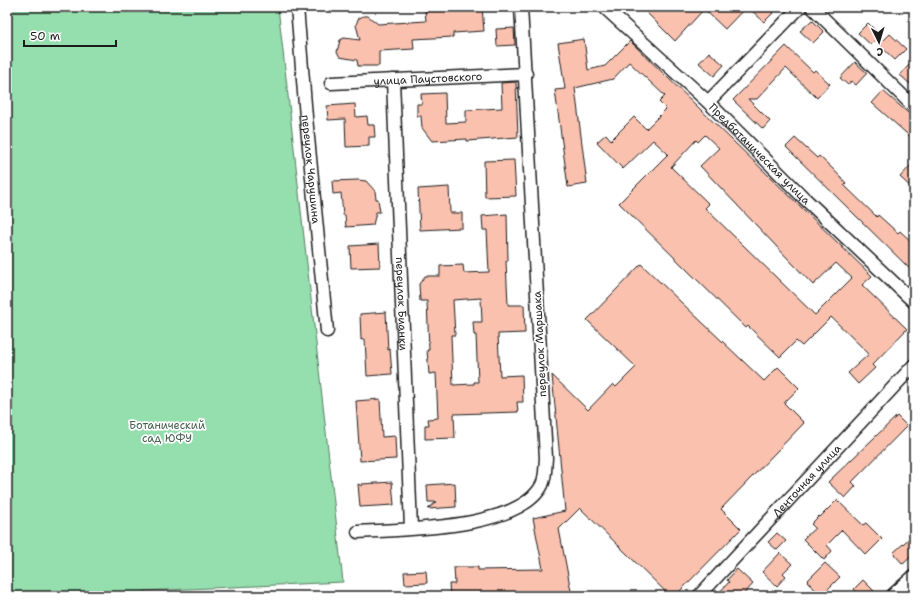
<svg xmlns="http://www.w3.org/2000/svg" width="921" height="603" font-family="'Shantell Sans',sans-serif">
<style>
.green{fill:#95dead;stroke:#587d64}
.building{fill:#fac1af;stroke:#1c1c1c;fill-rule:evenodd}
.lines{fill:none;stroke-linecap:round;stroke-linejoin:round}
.minor-casing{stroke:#1c1c1c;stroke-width:15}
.major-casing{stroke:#1c1c1c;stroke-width:18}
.minor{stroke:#fff;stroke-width:12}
.major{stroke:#fff;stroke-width:15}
.labels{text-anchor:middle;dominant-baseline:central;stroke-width:3.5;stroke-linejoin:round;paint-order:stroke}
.street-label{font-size:11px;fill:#1c1c1c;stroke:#fff}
.park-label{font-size:11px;fill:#46604f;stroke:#fff}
</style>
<rect width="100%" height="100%" fill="#fff"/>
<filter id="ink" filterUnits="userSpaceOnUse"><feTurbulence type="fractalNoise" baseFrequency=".025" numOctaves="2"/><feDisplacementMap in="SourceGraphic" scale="8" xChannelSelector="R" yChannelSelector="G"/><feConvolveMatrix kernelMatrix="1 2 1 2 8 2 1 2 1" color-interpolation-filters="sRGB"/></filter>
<g filter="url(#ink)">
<!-- green -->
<path class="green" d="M 7,7 L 278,7 L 343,582 L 144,591 L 142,596 L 7,596 Z"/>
<!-- building -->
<path class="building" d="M 457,7 L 482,7 L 484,31 L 453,33 L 453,37 L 413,39 L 414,49 L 379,51 L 379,66 L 358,66 L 357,60 L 340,57 L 337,52 L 340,40 L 344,38 L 360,40 L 356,25 L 358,19 L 363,16 L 368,16 L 378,24 L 426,21 L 425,11 L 457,9 Z
M 641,7 L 746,7 L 725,29 L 704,9 L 675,41 Z
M 748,7 L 767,7 L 773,13 L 764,22 Z
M 812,20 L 824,32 L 813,43 L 800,31 Z
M 868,23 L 880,35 L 871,45 L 858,33 Z
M 514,28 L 515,45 L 497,46 L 496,29 Z
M 890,34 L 906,49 L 895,60 L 879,45 Z
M 584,39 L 588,70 L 605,66 L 630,41 L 872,276 L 862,285 L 907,329 L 872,365 L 875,368 L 858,384 L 848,373 L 869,354 L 831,317 L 802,346 L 796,341 L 780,357 L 748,326 L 746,328 L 619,203 L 668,154 L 653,140 L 623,169 L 597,142 L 606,134 L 611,140 L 634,117 L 646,129 L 666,109 L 659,102 L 665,96 L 629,62 L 613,79 L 575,88 L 587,184 L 568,187 L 555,90 L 565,89 L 558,43 ZM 705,135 L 719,148 L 700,166 L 813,285 L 836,263 L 852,278 L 815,315 L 705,208 L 709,204 L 671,167 L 696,140 L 698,142 Z
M 786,46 L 813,72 L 815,70 L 830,84 L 817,98 L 786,68 L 757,99 L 748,99 L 770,121 L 763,129 L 733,100 Z
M 709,52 L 724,65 L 714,76 L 699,63 Z
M 855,62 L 867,73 L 856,85 L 851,81 L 848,85 L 840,78 Z
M 909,65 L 914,70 L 914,79 L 910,84 L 900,75 Z
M 516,82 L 518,137 L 467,141 L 467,139 L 432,141 L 422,128 L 421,116 L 417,116 L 417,104 L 422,104 L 421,94 L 445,93 L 446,123 L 466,122 L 466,110 L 502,108 L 501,83 Z
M 883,91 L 914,118 L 914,140 L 872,103 Z
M 355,104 L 356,117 L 367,116 L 368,125 L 374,125 L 375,137 L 369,137 L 369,146 L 346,147 L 345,119 L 328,120 L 327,106 Z
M 795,138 L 817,158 L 819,156 L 834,170 L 846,183 L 844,185 L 877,217 L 878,215 L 898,233 L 900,231 L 914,244 L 914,273 L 786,147 Z
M 514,160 L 516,196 L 485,197 L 484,161 Z
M 914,162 L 914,190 L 900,177 Z
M 358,180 L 366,181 L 375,191 L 376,199 L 378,199 L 380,212 L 376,212 L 373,225 L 346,227 L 345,215 L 343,215 L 341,193 L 333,194 L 332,181 Z
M 449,187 L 450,213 L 462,213 L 462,228 L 420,230 L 418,189 Z
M 507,214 L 508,261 L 506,261 L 508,305 L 524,305 L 525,333 L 498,334 L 500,376 L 522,375 L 523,402 L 517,402 L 518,412 L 454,414 L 455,438 L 425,439 L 425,425 L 429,425 L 428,419 L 438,418 L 436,373 L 429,374 L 427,350 L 429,350 L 427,301 L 420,301 L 419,284 L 425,276 L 440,276 L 440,266 L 463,265 L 464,273 L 489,272 L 487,230 L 483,230 L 482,216 ZM 481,298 L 482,322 L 473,322 L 474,335 L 476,335 L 478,382 L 474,382 L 474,384 L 453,385 L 451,335 L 455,335 L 453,300 Z
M 379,244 L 380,267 L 351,268 L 350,246 Z
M 641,264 L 764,381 L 778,367 L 799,388 L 784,403 L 804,423 L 721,509 L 741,529 L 675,596 L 670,596 L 580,508 L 559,529 L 572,596 L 450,596 L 449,584 L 455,584 L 454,567 L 478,567 L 478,570 L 543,569 L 533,518 L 565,511 L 552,375 L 588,410 L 613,384 L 616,387 L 636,367 L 587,320 Z
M 386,312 L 388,350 L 390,349 L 392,374 L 367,376 L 365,339 L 361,340 L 360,314 Z
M 380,399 L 382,437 L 395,436 L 396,459 L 360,461 L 356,401 Z
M 897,416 L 907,426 L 852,482 L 856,486 L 845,498 L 828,482 Z
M 392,482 L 394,505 L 360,507 L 358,484 L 362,486 L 362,484 Z
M 455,483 L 456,507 L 428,509 L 436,502 L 428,502 L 427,485 Z
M 837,500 L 863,525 L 866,523 L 882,539 L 866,555 L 842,530 L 827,545 L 832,551 L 824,560 L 803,539 L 815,528 L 811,524 L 819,516 L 820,517 Z
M 777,533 L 786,541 L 777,550 L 768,542 Z
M 914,534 L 914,554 L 903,564 L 893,553 Z
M 780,553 L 792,564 L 783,573 L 786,576 L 777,586 L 762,572 Z
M 825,563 L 840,577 L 821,596 L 807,581 Z
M 737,569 L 753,584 L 742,596 L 716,596 L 729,582 L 727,580 Z
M 426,571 L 427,583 L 405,584 L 404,572 Z
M 863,580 L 874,591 L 869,596 L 860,596 L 854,589 Z"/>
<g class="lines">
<defs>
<g id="minor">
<path id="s1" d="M 297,7 L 306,117 L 327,331"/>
<path id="s2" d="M 604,7 L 708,102 L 803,197 L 914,302"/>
<path d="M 812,7 L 914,107"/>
<path id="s3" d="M 393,80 L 411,528"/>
<path id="s4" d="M 331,83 L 526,74"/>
<path d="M 708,102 L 800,7"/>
<path d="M 358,532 C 403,529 519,530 542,485 C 546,476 545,467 546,458 L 521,7"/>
<path id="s5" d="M 699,596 L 914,365"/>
</g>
<path id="major" d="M 894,596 L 914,578"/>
</defs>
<!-- minor casing -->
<use href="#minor" class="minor-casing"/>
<!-- major casing -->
<use href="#major" class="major-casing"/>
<!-- minor -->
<use href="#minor" class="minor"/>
<!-- major -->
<use href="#major" class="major"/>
</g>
</g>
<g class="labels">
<!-- street labels -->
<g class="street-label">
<text stroke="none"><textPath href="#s4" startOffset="97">улица Паустовского</textPath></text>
<text stroke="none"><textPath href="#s2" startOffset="214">Предботаническая улица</textPath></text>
<text stroke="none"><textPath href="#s1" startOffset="163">переулок Чарушина</textPath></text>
<text stroke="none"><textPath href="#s3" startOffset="224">переулок Бианки</textPath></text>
<text transform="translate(540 344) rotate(-93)">переулок Маршака</text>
<text stroke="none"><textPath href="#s5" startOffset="158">Ленточная улица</textPath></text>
</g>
<!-- park labels -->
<g class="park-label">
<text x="167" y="425">Ботанический<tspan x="167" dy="13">сад ЮФУ</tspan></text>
</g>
</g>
<!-- margin -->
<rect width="921" height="603" fill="none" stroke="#fff" stroke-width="24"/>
<rect x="12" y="12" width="897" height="579" fill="none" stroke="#1c1c1c" stroke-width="1.5" filter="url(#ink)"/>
<!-- north arrow -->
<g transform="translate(879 42) rotate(175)" stroke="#ffffff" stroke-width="3" paint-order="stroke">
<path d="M0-3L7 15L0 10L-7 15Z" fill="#1c1c1c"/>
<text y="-6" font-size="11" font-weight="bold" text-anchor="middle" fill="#1c1c1c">С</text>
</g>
<!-- scale -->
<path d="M24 40v6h92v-6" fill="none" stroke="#1c1c1c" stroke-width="2"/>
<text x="30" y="40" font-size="12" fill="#1c1c1c" stroke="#ffffff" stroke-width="3" paint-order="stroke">50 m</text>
</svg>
